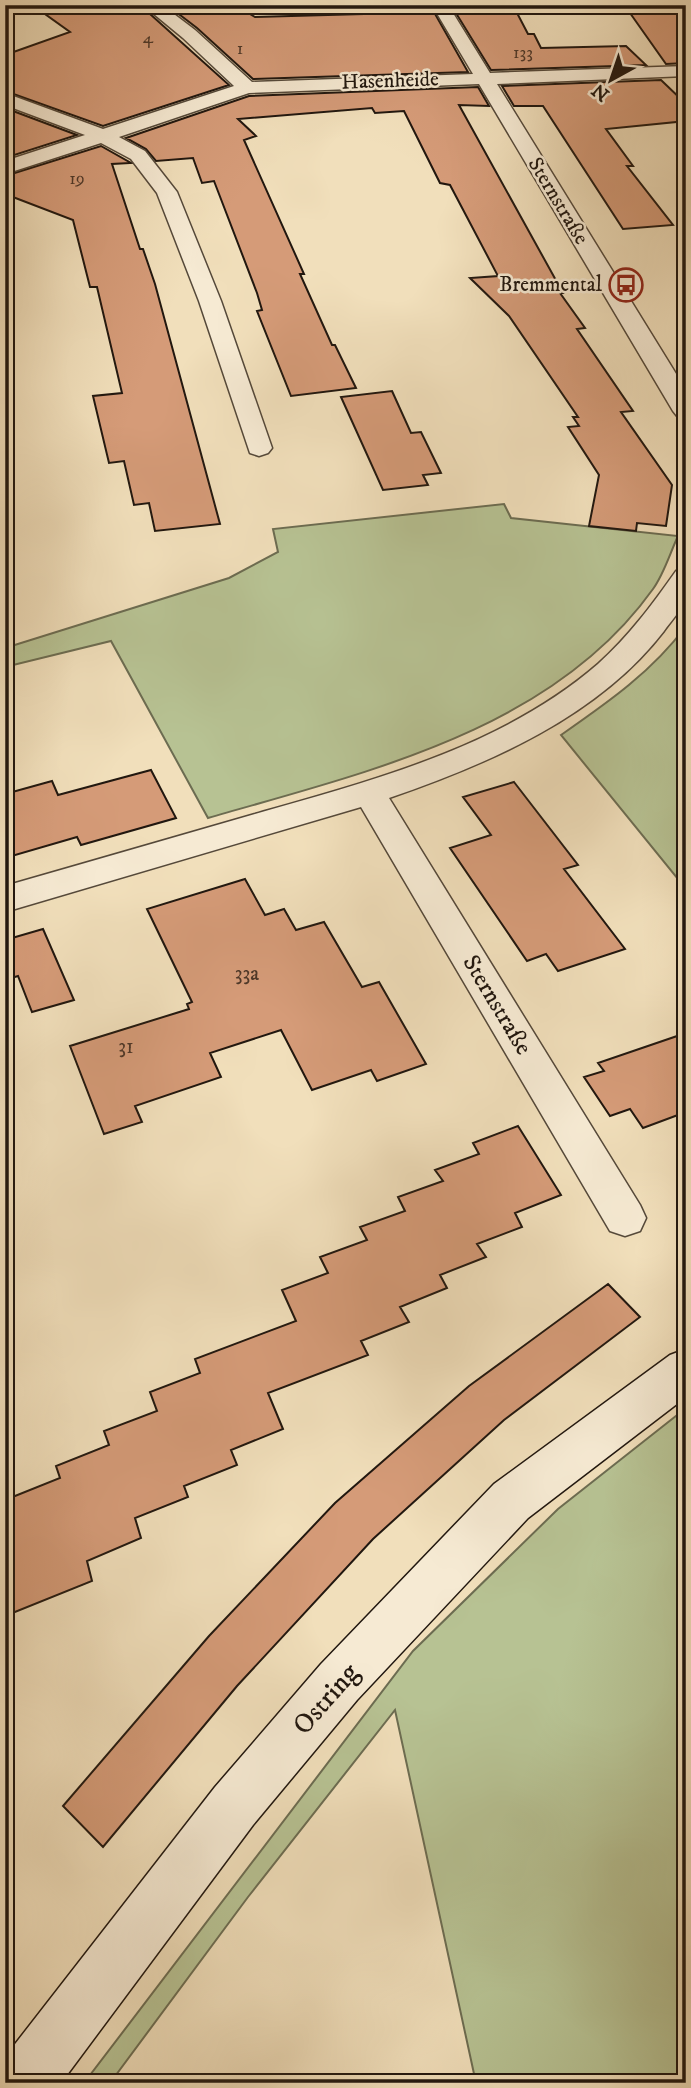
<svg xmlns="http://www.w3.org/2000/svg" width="691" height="2088" font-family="'IM FELL DW Pica',serif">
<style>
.green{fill:#b7c293;stroke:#6c6c51;stroke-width:2}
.building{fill:#d59b78;stroke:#21170f;stroke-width:2}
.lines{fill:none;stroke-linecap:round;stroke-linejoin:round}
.street-casing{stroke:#55493a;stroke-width:3}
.secondary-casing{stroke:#21170f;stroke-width:3}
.street{fill:#f6ead3;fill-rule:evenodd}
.secondary{fill:#f6ead3;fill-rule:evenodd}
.labels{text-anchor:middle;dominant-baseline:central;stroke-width:5;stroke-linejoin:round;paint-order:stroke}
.far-number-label{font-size:18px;fill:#4e3829}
.far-street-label{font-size:21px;fill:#21170f;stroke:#f6ead3}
.far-poi-label{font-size:21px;fill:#21170f;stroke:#f6ead3;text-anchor:end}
.number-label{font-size:21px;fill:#4e3829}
.street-label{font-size:24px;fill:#21170f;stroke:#f6ead3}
.near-street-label{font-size:28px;fill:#21170f;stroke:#f6ead3}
</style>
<rect width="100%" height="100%" fill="#f1dfbb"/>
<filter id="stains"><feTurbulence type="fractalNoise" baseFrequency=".00286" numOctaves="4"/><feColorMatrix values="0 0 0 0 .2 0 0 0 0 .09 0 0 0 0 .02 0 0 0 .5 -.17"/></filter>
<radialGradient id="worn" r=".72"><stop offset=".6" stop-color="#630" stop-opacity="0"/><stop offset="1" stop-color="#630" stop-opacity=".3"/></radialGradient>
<!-- green -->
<path class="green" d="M 504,504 L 511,518 L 678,536 C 670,553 664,574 653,589 C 552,731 366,772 208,818 L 111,641 L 5,667 L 5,648 L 229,578 L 278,552 L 273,529 Z
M 686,626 L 686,889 L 561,735 C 607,703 652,672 686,626 Z
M 686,1408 L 686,2083 L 476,2083 L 395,1710 L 248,1897 L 110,2083 L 84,2083 L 413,1651 L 558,1509 Z"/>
<!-- building -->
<path class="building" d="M 95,5 L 140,5 L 229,85 L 103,126 L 5,91 L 5,55 L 70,32 L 45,14 Z
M 167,5 L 219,5 L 227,11 L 240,8 L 255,17 L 363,14 L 362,11 L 367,11 L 365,5 L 430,5 L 468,72 L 253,79 L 197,28 Z
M 451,5 L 506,5 L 516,11 L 528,34 L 534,34 L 541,48 L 626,46 L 646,65 L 491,70 Z
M 686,11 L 686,63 L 666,64 L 630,13 Z
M 661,80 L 686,104 L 686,121 L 606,129 L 633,166 L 627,166 L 673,225 L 623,229 L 543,106 L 514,106 L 502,86 Z
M 478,87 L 489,106 L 459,105 L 563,293 L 560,293 L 585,328 L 577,329 L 633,411 L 621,412 L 672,485 L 666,526 L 637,523 L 636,531 L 589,526 L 599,475 L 568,427 L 579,426 L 573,417 L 578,417 L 509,316 L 470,278 L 498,276 L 450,185 L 440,183 L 404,111 L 375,113 L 372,108 L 238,119 L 256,136 L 244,140 L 304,274 L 300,274 L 332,345 L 335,345 L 356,388 L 291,396 L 257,311 L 262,310 L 257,293 L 214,181 L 202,183 L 193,158 L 156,161 L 146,149 L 126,138 L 249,96 Z
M 5,108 L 77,135 L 5,158 Z
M 101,146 L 131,163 L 112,164 L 140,249 L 143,249 L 155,284 L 220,524 L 155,531 L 149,503 L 134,505 L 124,461 L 109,463 L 93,396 L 122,393 L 97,287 L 90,287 L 73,220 L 5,194 L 5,176 Z
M 392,391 L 411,433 L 421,432 L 441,473 L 423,475 L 428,485 L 383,490 L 341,397 Z
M 151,770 L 176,818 L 81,845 L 77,837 L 5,858 L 5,794 L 52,781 L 58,795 Z
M 514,782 L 578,865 L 564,869 L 625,949 L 558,971 L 546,954 L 527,961 L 450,848 L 491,835 L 463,797 Z
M 245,879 L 265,915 L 284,909 L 296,930 L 324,922 L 362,987 L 379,982 L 426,1064 L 377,1081 L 371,1070 L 312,1090 L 281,1030 L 210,1053 L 221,1077 L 135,1106 L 142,1122 L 104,1134 L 70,1046 L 189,1009 L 187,1004 L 192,1002 L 147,909 Z
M 43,929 L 74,1000 L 32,1012 L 18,976 L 5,980 L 5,940 Z
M 686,1033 L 686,1112 L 643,1128 L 630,1109 L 610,1116 L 584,1077 L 604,1071 L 598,1063 Z
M 518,1126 L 561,1195 L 515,1213 L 522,1227 L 477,1244 L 486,1257 L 440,1275 L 447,1288 L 400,1307 L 409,1322 L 361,1341 L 368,1355 L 268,1393 L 283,1429 L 231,1450 L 237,1465 L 184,1486 L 188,1497 L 135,1518 L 141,1538 L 87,1561 L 92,1581 L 5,1616 L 5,1500 L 60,1478 L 56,1466 L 109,1445 L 104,1431 L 157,1411 L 150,1392 L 200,1373 L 195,1359 L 296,1321 L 282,1290 L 328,1273 L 320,1257 L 367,1240 L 360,1227 L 405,1211 L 398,1197 L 443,1181 L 435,1170 L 479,1154 L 473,1143 Z
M 608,1284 L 640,1317 L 504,1420 L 373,1539 L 237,1686 L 103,1847 L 63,1806 L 209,1636 L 335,1503 L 469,1386 Z"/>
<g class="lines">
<defs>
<path id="street" d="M 143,5 L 162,5 L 195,30 L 252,82 L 473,74 L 432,5 L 448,5 L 490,73 L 686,66 L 686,76 L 497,84 L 686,390 L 686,418 L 677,416 L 673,411 L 479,84 L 249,93 L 119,137 L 145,151 L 177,192 L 221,301 L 272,448 L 268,453 L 259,456 L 250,453 L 199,301 L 157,193 L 131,159 L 101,143 L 5,174 L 5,161 L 85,135 L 5,105 L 5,93 L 103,129 L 234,86 L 183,38 Z
M 686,568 C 686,578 688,592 685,600 C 681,611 670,622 664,631 C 598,717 488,764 389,798 L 640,1205 L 646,1218 L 640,1231 L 625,1236 L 610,1231 L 361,807 L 5,912 L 5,886 C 89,862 172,838 255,814 C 374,780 502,747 598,664 C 629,636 652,605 676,571 Z"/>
<path id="secondary" d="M 686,1349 L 686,1397 L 528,1518 L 357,1700 L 253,1825 L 61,2083 L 5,2083 L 5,2057 L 215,1787 L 321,1664 L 494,1484 L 670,1355 Z"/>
</defs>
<!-- street casing -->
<use href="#street" class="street-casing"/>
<!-- secondary casing -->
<use href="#secondary" class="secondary-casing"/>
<!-- street -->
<use href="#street" class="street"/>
<!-- secondary -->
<use href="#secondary" class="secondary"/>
</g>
<!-- icons -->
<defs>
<symbol id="bus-ring" viewBox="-11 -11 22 22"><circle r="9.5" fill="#f6ead3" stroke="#8f2418" stroke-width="1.5"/><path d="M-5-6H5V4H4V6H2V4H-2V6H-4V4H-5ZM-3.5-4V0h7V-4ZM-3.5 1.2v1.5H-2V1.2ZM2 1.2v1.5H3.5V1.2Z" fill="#8f2418"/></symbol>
</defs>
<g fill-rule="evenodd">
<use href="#bus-ring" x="607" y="266" width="38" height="38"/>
</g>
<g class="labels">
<!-- far-number labels -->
<g class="far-number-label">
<text x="148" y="38">4</text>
<text x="240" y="49">1</text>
<text x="523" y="53">133</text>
<text x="77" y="179">19</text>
</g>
<!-- far-street labels -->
<g class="far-street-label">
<text transform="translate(390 81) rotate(-2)">Hasenheide</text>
<text transform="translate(558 201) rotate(59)">Sternstraße</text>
</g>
<!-- far-poi labels -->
<g class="far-poi-label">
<text x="602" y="285">Bremmental</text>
</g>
<!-- number labels -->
<g class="number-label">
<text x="247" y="974">33a</text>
<text x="126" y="1047">31</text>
</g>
<!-- street labels -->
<g class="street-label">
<text transform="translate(497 1005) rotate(59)">Sternstraße</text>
</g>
<!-- near-street labels -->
<g class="near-street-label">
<text transform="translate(326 1699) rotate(-49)">Ostring</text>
</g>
</g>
<!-- margin -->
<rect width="691" height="2088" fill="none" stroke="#f1dfbb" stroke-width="28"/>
<rect x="7" y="7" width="677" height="2074" fill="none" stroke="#21170f" stroke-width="3.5"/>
<rect x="14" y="14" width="663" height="2060" fill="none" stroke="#21170f" stroke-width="2"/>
<!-- north arrow -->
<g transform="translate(611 80) rotate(220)" stroke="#f6ead3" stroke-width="5" paint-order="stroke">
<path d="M0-5L12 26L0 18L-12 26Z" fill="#21170f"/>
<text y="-10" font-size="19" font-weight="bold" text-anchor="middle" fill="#21170f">N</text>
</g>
<rect width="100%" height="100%" filter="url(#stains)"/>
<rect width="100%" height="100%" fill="url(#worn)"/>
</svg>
